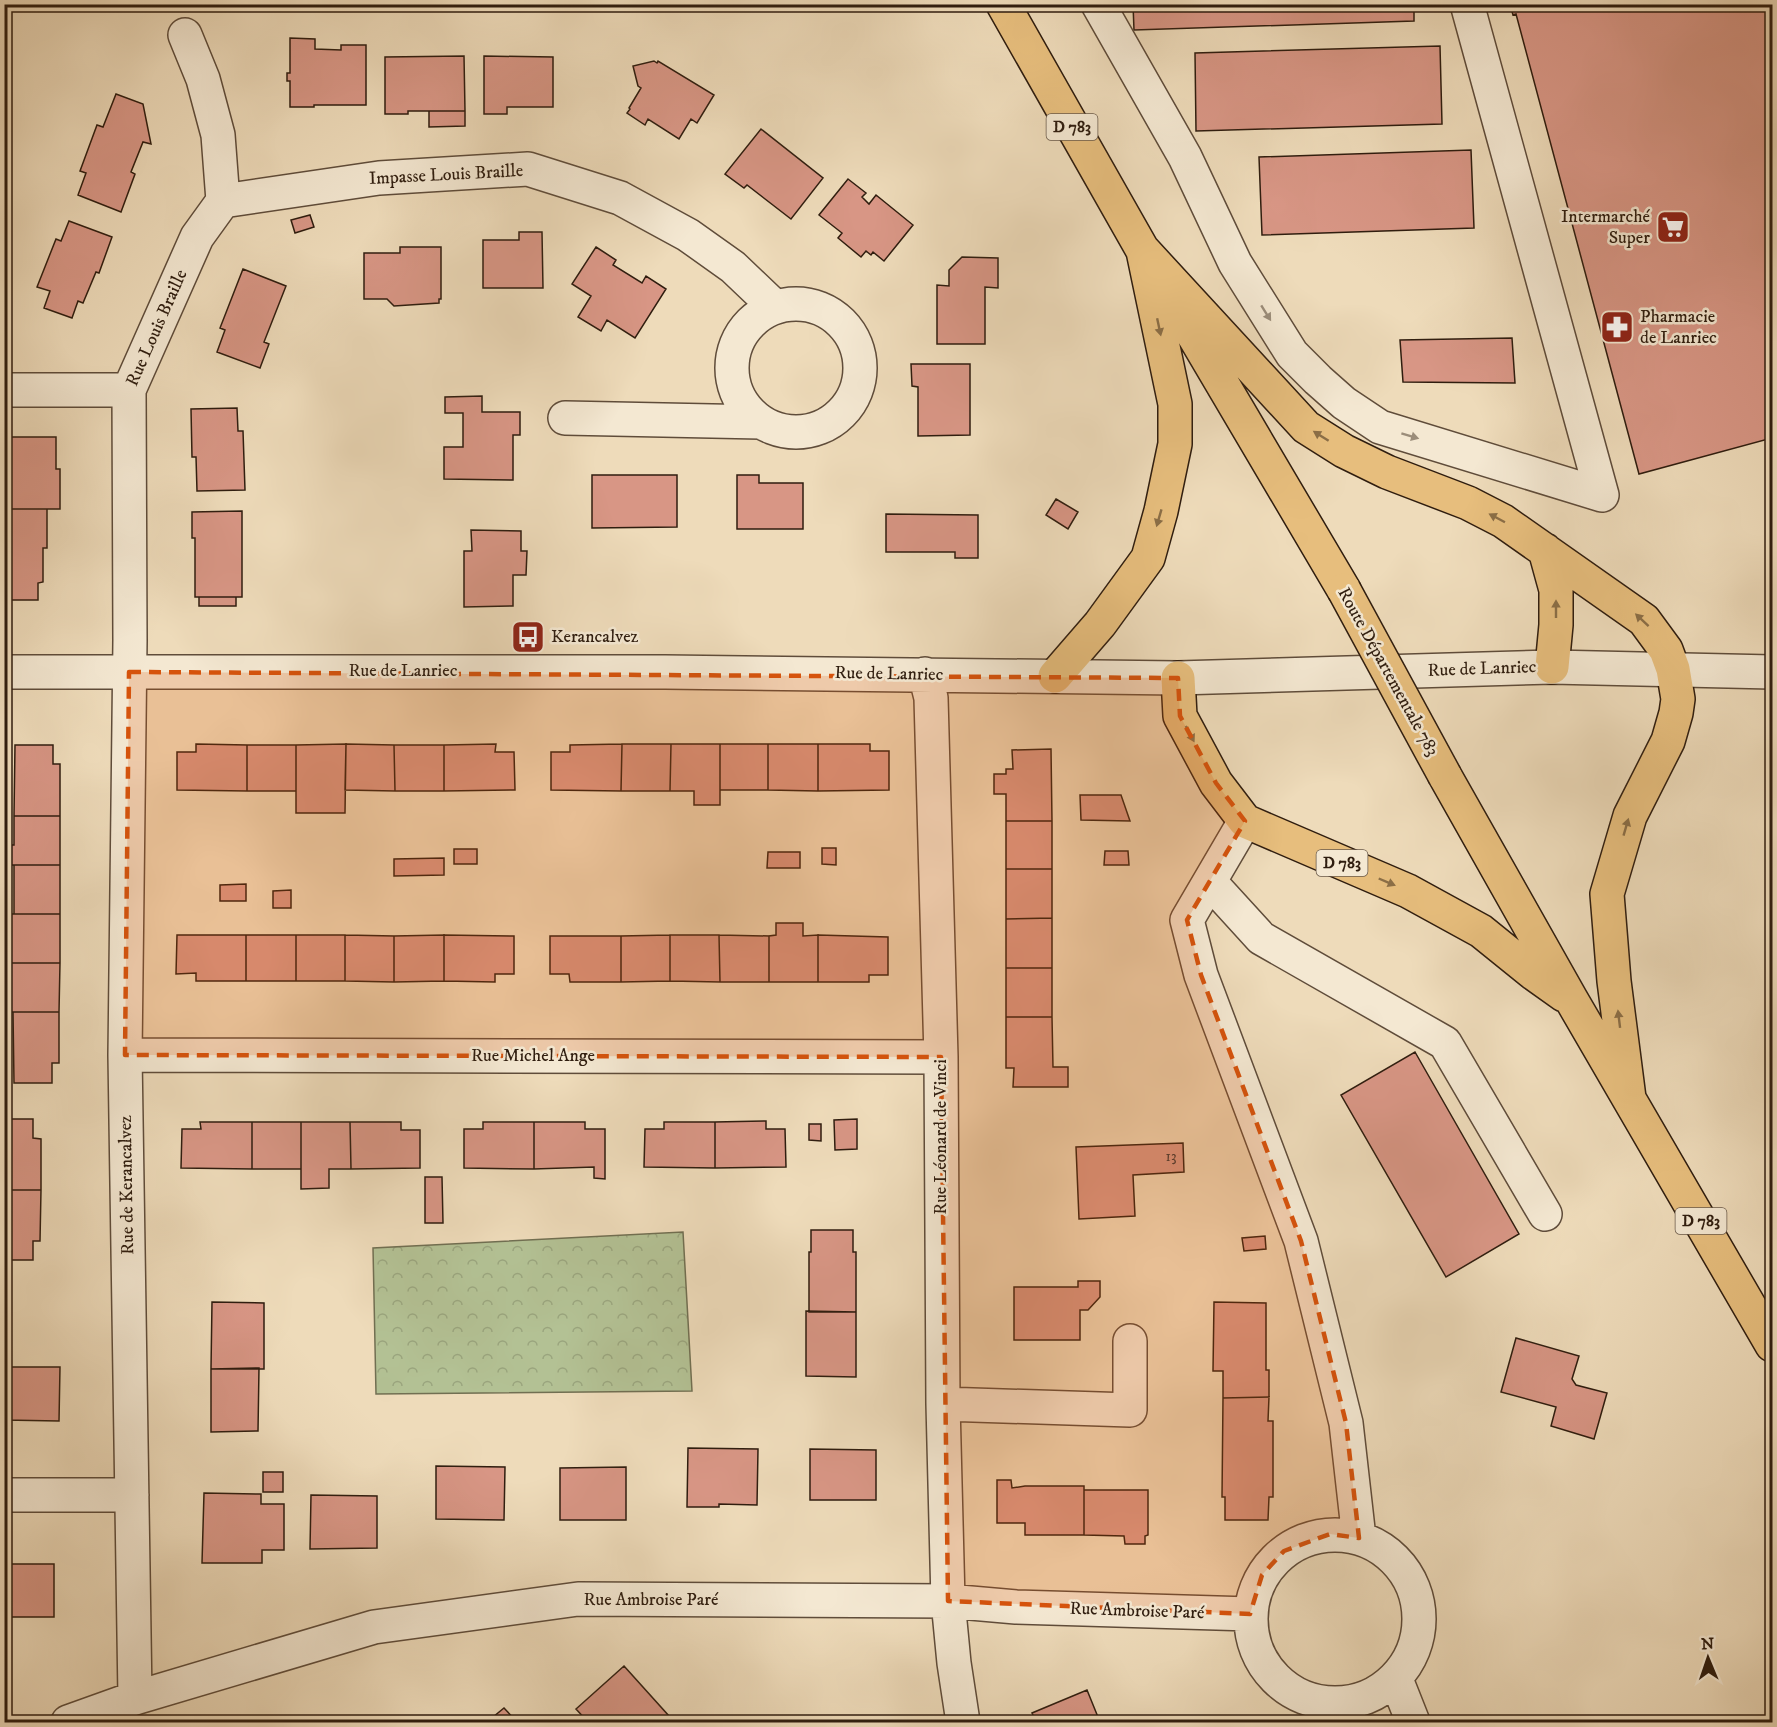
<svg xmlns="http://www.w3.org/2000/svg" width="1777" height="1727" font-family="'IM FELL DW Pica',serif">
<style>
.forest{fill:url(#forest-crowns);stroke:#716f52;stroke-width:1.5}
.building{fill:#d89685;stroke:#2f1d0f;stroke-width:1.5}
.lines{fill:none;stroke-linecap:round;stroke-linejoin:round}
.minor-casing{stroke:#5f4c3a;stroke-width:36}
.major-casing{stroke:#2f1d0f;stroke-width:36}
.minor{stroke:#f4e8d2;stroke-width:33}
.major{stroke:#e7be7d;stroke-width:33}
.major-bridge-casing{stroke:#2f1d0f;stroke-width:36;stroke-linecap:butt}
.major-bridge{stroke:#e7be7d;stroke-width:33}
.oneway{fill:#9b8d7a}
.oneway2{fill:#8b6e46}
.marked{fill:#d6530c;fill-opacity:0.2;stroke:#d6530c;stroke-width:4.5;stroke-dasharray:12 8;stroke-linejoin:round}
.labels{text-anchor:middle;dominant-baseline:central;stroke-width:5;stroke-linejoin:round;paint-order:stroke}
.number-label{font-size:15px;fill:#593b2c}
.shield{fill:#f4e8d2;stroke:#6a5a4a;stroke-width:1.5}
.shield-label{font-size:16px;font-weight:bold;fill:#2f1d0f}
.street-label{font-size:18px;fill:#2f1d0f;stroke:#f4e8d2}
.poi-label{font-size:18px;fill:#2f1d0f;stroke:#f4e8d2;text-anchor:start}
</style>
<defs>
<pattern id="forest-crowns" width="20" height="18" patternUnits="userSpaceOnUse" patternTransform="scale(1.5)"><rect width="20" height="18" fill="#b3c194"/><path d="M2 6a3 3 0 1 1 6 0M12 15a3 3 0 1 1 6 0" fill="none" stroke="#9aa57e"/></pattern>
</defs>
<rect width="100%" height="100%" fill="#eedbba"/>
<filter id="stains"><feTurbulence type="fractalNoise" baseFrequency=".00333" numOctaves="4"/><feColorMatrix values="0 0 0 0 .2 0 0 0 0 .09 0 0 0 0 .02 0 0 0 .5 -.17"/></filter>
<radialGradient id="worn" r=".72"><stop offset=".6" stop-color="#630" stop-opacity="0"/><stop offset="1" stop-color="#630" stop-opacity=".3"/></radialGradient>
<!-- forest -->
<path class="forest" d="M 683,1232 L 692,1391 L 376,1394 L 373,1248 Z"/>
<!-- building -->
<path class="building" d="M 1133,4 L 1414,4 L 1414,21 L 1134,30 Z
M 1510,4 L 1772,4 L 1772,438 L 1639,474 L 1516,14 L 1513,15 Z
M 290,38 L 315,39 L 315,49 L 341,50 L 341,45 L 366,45 L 366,105 L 314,105 L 314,107 L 290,107 L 290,81 L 287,81 L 287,73 L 290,73 Z
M 1440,46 L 1442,124 L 1196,131 L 1195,53 Z
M 464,56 L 465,111 L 408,111 L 408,114 L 385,114 L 385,57 Z
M 484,56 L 553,57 L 553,107 L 507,107 L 507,114 L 484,114 Z
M 654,61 L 657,63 L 658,61 L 714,95 L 697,123 L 691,119 L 679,139 L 648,119 L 645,125 L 627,113 L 630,109 L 629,108 L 641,88 L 638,86 L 633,66 Z
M 116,94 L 143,104 L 151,144 L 143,142 L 131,172 L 135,174 L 121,212 L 78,195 L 86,173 L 80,171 L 97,125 L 103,127 Z
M 429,111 L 465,111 L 465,126 L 429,127 Z
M 761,129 L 823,178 L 791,219 L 747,185 L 744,188 L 725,174 Z
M 1471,150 L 1474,228 L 1262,235 L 1259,157 Z
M 848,179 L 866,193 L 862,197 L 869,204 L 876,195 L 913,225 L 884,261 L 873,252 L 871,255 L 866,251 L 861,257 L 838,238 L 842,233 L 819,215 Z
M 310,215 L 314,227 L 295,233 L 291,220 Z
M 69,221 L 112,237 L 99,273 L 96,272 L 83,303 L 78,301 L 72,318 L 44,308 L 50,291 L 37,287 L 56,239 L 61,241 Z
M 519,232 L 542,232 L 543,288 L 483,288 L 483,240 L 519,240 Z
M 400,247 L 441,247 L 441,299 L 439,299 L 439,303 L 394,306 L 387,299 L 364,299 L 364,253 L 400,253 Z
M 596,247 L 616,260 L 613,265 L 642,283 L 646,276 L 666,289 L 635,338 L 607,320 L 601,331 L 578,317 L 591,296 L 572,284 Z
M 962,257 L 998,258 L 998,288 L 985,287 L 985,344 L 937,344 L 937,285 L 949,286 L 949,270 Z
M 243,269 L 286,286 L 264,342 L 269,344 L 260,368 L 217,352 L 225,330 L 220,328 Z
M 1512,338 L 1515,383 L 1403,382 L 1400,340 Z
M 911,364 L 970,364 L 970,435 L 918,436 L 918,387 L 912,386 Z
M 482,396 L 482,412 L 520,412 L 520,435 L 513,435 L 513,480 L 444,479 L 444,447 L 463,447 L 463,413 L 445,413 L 445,397 Z
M 237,408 L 238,431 L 243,431 L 245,490 L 197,491 L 196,457 L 192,457 L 191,409 Z
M 4,437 L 56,437 L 56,469 L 60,469 L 60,509 L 4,509 Z
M 592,475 L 677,475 L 677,527 L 592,528 Z
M 737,475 L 759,475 L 759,483 L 803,483 L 803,529 L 737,529 Z
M 1056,499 L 1078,512 L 1068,529 L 1046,515 Z
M 4,509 L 47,509 L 47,548 L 43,548 L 43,582 L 38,583 L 38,600 L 9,600 L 9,583 L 4,583 Z
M 242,511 L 242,597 L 195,597 L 195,538 L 192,538 L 192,512 Z
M 886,514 L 978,515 L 978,558 L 955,558 L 955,552 L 886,552 Z
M 471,530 L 521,531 L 521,551 L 527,551 L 526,575 L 513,575 L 513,606 L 464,607 L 464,551 L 472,551 Z
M 199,597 L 236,597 L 236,606 L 199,606 Z
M 196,744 L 247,745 L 247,791 L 177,790 L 177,752 L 196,752 Z
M 346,744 L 345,813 L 296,813 L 296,745 Z
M 346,744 L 394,745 L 395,791 L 345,790 Z
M 496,744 L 495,752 L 514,752 L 515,790 L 444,791 L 444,745 Z
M 622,744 L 671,744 L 670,791 L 621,791 Z
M 622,744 L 621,791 L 551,790 L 551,752 L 570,752 L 570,745 Z
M 671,744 L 720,744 L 720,805 L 694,805 L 694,791 L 670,791 Z
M 720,744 L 768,744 L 768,790 L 720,790 Z
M 768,744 L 818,744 L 818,791 L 768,790 Z
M 818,744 L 870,744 L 870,751 L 889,751 L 889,790 L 818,791 Z
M 15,745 L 53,745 L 53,764 L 60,764 L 60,816 L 14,816 Z
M 247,745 L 296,745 L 296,791 L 247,791 Z
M 394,745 L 444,745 L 444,791 L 395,791 Z
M 1051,749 L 1052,821 L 1006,821 L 1006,794 L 994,794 L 994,774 L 1006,774 L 1006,769 L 1013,769 L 1012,750 Z
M 1080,795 L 1121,795 L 1130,821 L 1081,820 Z
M 14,816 L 60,816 L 60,865 L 5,865 L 5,845 L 14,845 Z
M 1006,821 L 1052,821 L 1052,869 L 1006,869 Z
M 822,848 L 836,848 L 836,865 L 822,864 Z
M 454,849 L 477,849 L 477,864 L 454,864 Z
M 1105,851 L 1128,851 L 1129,865 L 1104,865 Z
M 768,852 L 800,852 L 800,868 L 767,868 Z
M 444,858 L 444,875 L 394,876 L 394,859 Z
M 14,865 L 60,865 L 60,914 L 14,914 Z
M 1006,869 L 1052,869 L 1052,918 L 1006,919 Z
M 246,884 L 246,901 L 220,901 L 220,885 Z
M 291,890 L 291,908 L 273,908 L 273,891 Z
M 4,914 L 60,914 L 60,963 L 4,963 Z
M 1052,918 L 1052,968 L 1006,968 L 1006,919 Z
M 776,923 L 803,923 L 803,936 L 818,935 L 818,982 L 769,982 L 769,936 L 776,935 Z
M 177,935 L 246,935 L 246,981 L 196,981 L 196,973 L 176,974 Z
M 246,935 L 296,935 L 296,981 L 246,981 Z
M 296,935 L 345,935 L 345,981 L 296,981 Z
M 345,935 L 394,936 L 394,982 L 345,981 Z
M 444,935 L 444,981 L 394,982 L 394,936 Z
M 444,935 L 514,936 L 514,974 L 495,974 L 495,982 L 444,981 Z
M 670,935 L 670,981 L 621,982 L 621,936 Z
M 670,935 L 719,935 L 720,982 L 670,981 Z
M 719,935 L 769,936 L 769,982 L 720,982 Z
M 818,935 L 888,937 L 888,975 L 869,975 L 869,982 L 818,982 Z
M 550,936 L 621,936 L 621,982 L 570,982 L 569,974 L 550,974 Z
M 4,963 L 60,963 L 59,1012 L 4,1012 Z
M 1006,968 L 1052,968 L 1052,1017 L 1006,1017 Z
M 13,1012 L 59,1012 L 59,1063 L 52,1063 L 52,1083 L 14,1083 Z
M 1006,1017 L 1052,1017 L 1053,1067 L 1068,1067 L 1068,1087 L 1013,1087 L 1014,1068 L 1006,1068 Z
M 1415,1052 L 1519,1234 L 1446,1277 L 1341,1095 Z
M 4,1119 L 33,1119 L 33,1138 L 41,1139 L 41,1190 L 4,1190 Z
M 857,1119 L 857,1149 L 835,1150 L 834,1120 Z
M 766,1121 L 766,1129 L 785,1129 L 786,1167 L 715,1168 L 715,1122 Z
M 200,1122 L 252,1122 L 252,1169 L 181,1168 L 182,1129 L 201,1129 Z
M 252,1122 L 301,1122 L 301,1169 L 252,1169 Z
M 301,1122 L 350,1122 L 351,1169 L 329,1169 L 329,1188 L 301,1189 Z
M 350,1122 L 401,1122 L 401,1130 L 420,1130 L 420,1168 L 351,1169 Z
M 483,1122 L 534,1122 L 534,1169 L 464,1168 L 464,1129 L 483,1129 Z
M 534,1122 L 585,1122 L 585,1129 L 605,1129 L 605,1179 L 594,1178 L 594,1167 L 534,1169 Z
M 664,1122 L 715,1122 L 715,1168 L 644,1167 L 645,1129 L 664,1129 Z
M 809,1124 L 821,1124 L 821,1141 L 809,1140 Z
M 1183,1143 L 1184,1172 L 1133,1175 L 1135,1216 L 1079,1219 L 1076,1147 Z
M 425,1177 L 442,1177 L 443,1223 L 425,1223 Z
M 4,1190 L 41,1190 L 40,1241 L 33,1241 L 33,1260 L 4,1260 Z
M 811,1230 L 853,1230 L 853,1252 L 856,1252 L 856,1312 L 809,1312 L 809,1252 L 811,1252 Z
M 1265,1236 L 1266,1249 L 1244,1251 L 1242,1238 Z
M 1078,1281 L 1100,1281 L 1100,1297 L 1088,1310 L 1080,1310 L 1080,1340 L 1014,1340 L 1014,1287 L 1078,1287 Z
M 212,1302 L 264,1303 L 264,1369 L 211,1369 Z
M 1214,1302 L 1266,1303 L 1266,1370 L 1269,1370 L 1269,1397 L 1223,1398 L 1223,1371 L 1213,1371 Z
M 806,1311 L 856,1312 L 856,1377 L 806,1376 Z
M 1516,1338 L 1579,1356 L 1572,1379 L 1576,1385 L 1607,1393 L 1594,1439 L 1551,1426 L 1556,1407 L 1501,1392 Z
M 4,1367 L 60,1367 L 59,1421 L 4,1420 Z
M 259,1368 L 258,1431 L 211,1432 L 211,1369 Z
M 1269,1397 L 1268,1421 L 1273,1421 L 1273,1497 L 1269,1497 L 1268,1520 L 1225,1520 L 1225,1497 L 1222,1497 L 1223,1398 Z
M 688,1448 L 758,1449 L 757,1505 L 719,1504 L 719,1507 L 687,1507 Z
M 810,1449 L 876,1450 L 876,1500 L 810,1500 Z
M 436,1466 L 505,1467 L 504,1520 L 436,1519 Z
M 626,1467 L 626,1520 L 560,1520 L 560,1468 Z
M 263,1472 L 283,1472 L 283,1492 L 263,1492 Z
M 997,1480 L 1011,1480 L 1012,1488 L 1025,1486 L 1084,1486 L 1084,1535 L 1025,1535 L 1025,1523 L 997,1523 Z
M 1084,1490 L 1148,1490 L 1148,1535 L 1145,1536 L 1145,1544 L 1125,1544 L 1124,1536 L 1084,1535 Z
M 204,1493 L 261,1494 L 261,1504 L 284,1504 L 284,1550 L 262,1550 L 262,1563 L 202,1563 Z
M 311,1495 L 377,1496 L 377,1548 L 310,1549 Z
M 4,1564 L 54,1564 L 54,1617 L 4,1617 Z
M 624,1666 L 669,1716 L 661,1722 L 608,1722 L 607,1721 L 588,1722 L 576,1709 Z
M 1087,1690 L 1100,1722 L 1036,1722 L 1032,1713 Z
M 504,1708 L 517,1722 L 487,1722 Z"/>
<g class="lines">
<defs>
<path id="minor" d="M 1098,4 L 1185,157 L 1235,263 L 1292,354 L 1318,380 L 1344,403 L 1380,427 L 1602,495
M 1467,4 L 1602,495
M 223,201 L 379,178 L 528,169 L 620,198 L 688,235 L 733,267 L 775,307
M732 368a64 64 0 1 1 128 0a64 64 0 1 1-128 0Z
M 4,390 L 129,390
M 565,418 L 761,422
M 4,672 L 665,672 L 1178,678 L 1552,667 L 1772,672
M 925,674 L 931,698 L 941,1057 L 943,1404 L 948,1601 L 954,1663 L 963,1722
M 1245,821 L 1187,920 L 1201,975 L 1301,1241 L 1346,1423 L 1359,1538
M 1210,882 L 1261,938 L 1445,1043 L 1545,1214
M 125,1055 L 941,1057
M 943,1404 L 1130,1410 L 1130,1341
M 4,1495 L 132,1495
M1251 1619a84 84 0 1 1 168 0a84 84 0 1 1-168 0Z
M 1396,1679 L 1413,1722
M 135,1698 L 125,1055 L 130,640 L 129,390 L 197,237 L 223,201 L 218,135 L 203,79 L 185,35
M 68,1722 L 135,1698 L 374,1627 L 578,1599 L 948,1601 L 1016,1607 L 1250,1614"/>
<path id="major" d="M 1003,4 L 1142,249 L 1306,427 L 1344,451 L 1387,472 L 1468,503 L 1503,521 L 1644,620 L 1666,650 L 1673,669 L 1678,699 L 1676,713 L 1668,741 L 1630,816 L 1607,894 L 1614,981 L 1629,1098
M 1177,307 L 1344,590
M 1545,550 L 1556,590 L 1556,625 L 1552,667
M 1055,676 L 1100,624 L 1148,558 L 1161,511 L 1175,444 L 1175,404 L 1143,251
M 1178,678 L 1180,716 L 1216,783 L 1245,821 L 1408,891 L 1481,931 L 1533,973 L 1564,995
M 1445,776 L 1571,999 L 1772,1345"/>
</defs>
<!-- minor casing -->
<use href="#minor" class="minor-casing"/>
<!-- major casing -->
<use href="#major" class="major-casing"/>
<!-- minor -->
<use href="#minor" class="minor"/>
<!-- major -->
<use href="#major" class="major"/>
<defs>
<path id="major-bridge" d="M 1344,590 L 1445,776"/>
</defs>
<!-- major-bridge casing -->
<use href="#major-bridge" class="major-bridge-casing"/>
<!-- major-bridge -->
<use href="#major-bridge" class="major-bridge"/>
</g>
<!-- one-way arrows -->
<defs><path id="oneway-solid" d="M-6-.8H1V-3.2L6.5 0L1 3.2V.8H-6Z" transform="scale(1.5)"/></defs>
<g class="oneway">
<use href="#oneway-solid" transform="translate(1266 313) rotate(58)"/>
<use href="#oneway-solid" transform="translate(1410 436) rotate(17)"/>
</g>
<g class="oneway2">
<use href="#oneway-solid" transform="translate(1159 327) rotate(78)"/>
<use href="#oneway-solid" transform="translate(1321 436) rotate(-148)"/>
<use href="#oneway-solid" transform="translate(1159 518) rotate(106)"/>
<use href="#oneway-solid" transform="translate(1497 518) rotate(-152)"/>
<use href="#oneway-solid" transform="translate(1556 609) rotate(-90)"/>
<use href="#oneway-solid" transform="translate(1642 620) rotate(-137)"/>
<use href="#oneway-solid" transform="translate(1190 734) rotate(62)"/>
<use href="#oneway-solid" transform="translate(1626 827) rotate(-74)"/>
<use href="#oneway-solid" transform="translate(1387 882) rotate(23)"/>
<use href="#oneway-solid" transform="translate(1619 1019) rotate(-97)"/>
</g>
<!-- marked area -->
<path class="marked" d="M 129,672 L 1178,678 L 1180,716 L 1216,783 L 1245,821 L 1187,920 L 1201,975 L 1301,1241 L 1346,1423 L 1359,1538 L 1330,1534 L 1284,1551 L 1262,1575 L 1250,1614 L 948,1601 L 941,1057 L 125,1055 Z"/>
<!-- icons -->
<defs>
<symbol id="supermarket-square" viewBox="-11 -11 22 22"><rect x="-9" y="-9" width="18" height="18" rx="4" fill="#8f2418" stroke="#f4e8d2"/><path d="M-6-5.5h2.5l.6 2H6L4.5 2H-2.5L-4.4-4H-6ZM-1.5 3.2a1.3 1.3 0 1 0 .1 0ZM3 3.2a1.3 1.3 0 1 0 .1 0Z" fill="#fff"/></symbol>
<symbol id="pharmacy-square" viewBox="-11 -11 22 22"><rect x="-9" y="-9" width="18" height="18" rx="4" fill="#8f2418" stroke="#f4e8d2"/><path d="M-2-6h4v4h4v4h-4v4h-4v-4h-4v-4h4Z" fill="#fff"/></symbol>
<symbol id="bus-square" viewBox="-11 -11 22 22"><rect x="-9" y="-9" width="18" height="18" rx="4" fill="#8f2418" stroke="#f4e8d2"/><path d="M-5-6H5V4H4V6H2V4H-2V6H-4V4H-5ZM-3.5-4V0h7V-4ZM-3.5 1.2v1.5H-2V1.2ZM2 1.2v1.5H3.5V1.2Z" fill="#fff"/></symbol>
</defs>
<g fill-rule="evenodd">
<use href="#supermarket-square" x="1654" y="208" width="38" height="38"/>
<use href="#pharmacy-square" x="1598" y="308" width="38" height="38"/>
<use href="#bus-square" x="509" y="618" width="38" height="38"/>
</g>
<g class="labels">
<!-- number labels -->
<g class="number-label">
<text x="1171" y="1156">13</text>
</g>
<!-- shield labels -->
<g class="shield">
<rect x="1046.5" y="114" width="51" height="26" rx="4.5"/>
<rect x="1316.5" y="850" width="51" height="26" rx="4.5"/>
<rect x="1675.5" y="1208" width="51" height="26" rx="4.5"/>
</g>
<g class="shield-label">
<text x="1072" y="127">D 783</text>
<text x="1342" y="863">D 783</text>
<text x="1701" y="1221">D 783</text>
</g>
<!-- street labels -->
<g class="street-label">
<text transform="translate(446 175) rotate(-3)">Impasse Louis Braille</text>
<text transform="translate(157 328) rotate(-66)">Rue Louis Braille</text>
<text transform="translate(1482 669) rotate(-2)">Rue de Lanriec</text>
<text x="403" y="671">Rue de Lanriec</text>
<text transform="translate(1388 672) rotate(61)">Route Départementale 783</text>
<text transform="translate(889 674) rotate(1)">Rue de Lanriec</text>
<text x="533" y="1056">Rue Michel Ange</text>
<text transform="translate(941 1137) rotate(-90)">Rue Léonard de Vinci</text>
<text transform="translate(127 1185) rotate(-91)">Rue de Kerancalvez</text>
<text x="651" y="1600">Rue Ambroise Paré</text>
<text transform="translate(1137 1611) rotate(2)">Rue Ambroise Paré</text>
</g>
<!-- poi labels -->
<g class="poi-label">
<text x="1650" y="217" text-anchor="end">Intermarché<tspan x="1650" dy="21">Super</tspan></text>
<text x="1640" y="317">Pharmacie<tspan x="1640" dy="21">de Lanriec</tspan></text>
<text x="551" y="637">Kerancalvez</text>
</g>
</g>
<!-- margin -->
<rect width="1777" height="1727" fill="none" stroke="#eedbba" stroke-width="24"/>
<rect x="6" y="6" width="1765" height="1715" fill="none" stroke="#2f1d0f" stroke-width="3"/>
<rect x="12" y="12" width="1753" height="1703" fill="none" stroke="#2f1d0f" stroke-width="1.5"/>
<!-- north arrow -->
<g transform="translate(1708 1658) rotate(358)" stroke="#f4e8d2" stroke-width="4.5" paint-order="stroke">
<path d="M0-4.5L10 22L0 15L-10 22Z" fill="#2f1d0f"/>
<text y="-9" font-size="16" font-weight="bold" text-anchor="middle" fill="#2f1d0f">N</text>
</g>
<rect width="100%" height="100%" filter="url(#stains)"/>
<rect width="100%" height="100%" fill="url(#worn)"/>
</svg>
